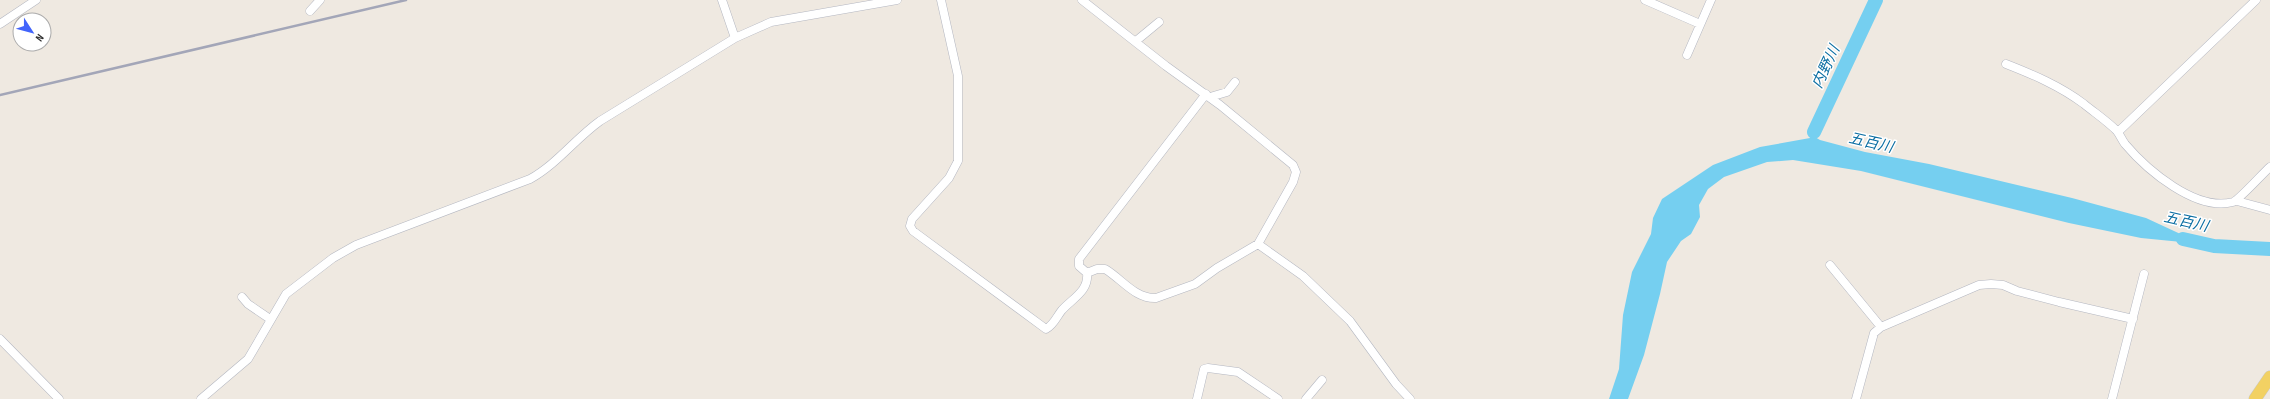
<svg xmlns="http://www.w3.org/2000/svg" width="2270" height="399" font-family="'Sofia Sans Condensed','Noto Sans JP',sans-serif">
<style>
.water{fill:#75cff0}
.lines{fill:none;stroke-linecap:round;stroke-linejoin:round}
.river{stroke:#75cff0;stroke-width:14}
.street-casing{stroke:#b4b7c1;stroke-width:9}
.primary-casing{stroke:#c9c9c9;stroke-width:13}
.street{stroke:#fff;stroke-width:8}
.primary{stroke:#f2d163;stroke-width:12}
.rail{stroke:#a3a6b8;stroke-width:2.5}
.labels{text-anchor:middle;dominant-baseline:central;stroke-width:3;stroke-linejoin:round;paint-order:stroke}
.water-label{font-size:15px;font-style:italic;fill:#0d6fa3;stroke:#fff}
</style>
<rect width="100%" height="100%" fill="#efe9e1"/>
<!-- water -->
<path class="water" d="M 1821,115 L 1823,116 L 1815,137 L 1820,140 L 1865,152 L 1929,164 L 2072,198 L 2146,218 L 2202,244 L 2141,238 L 2069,223 L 1861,171 L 1793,160 L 1767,162 L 1724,177 L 1708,189 L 1699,205 L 1700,217 L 1691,234 L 1681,241 L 1667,262 L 1660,294 L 1644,355 L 1628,399 L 1609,399 L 1619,369 L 1623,315 L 1632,272 L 1651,234 L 1653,218 L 1662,199 L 1713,165 L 1760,147 L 1810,138 Z"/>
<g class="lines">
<!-- river -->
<path class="river" d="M 1814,132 L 1876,0
M 2183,239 L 2214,246 L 2270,249"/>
<defs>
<path id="street" d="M 722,0 L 735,38
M 941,0 L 958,76 L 958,161 L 949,178 L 912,219 L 910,226 L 913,231 L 1046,329 C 1054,325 1057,316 1062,310 C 1073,298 1089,291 1087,273 L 1097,269 L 1105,269 C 1122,279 1135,299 1156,298 L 1195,284 L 1217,268 L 1258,244
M 1082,0 L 1166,66 L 1220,105 L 1293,165 L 1296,172 L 1293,182 L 1258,244 L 1303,276 L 1350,321 L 1396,384 L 1410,399
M 1645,0 L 1700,24
M 310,11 L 320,0
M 0,24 L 36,0
M 1136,41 L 1159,22
M 1687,55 L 1711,0
M 2006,64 C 2034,75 2060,86 2084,104 C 2095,113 2107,121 2117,131 C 2120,135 2122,140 2125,144 C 2147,170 2196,212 2233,202 C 2239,200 2263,173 2270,167
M 1210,97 L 1227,92 L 1235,82
M 2118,132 L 2256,0
M 2237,201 L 2270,210
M 1830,265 L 1881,327
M 1087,273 L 1079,266 L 1079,259 L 1206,94
M 242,297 L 248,304 L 270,319
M 0,339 L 59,399
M 201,399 L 248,359 L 286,294 L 333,258 L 356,245 L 530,179 C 557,164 575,139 600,121 L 735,38 L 771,22 L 897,0
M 1197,399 L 1204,369 L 1208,368 L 1238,372 L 1278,399
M 1306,399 L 1322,380
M 1856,399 L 1874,333 L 1881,327 L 1979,285 L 1991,284 L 2003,285 L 2017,291 L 2059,302 L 2133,319
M 2112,399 L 2144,274"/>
<path id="primary" d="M 2255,399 L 2270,377"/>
</defs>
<!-- street casing -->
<use href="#street" class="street-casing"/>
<!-- primary casing -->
<use href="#primary" class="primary-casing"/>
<!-- street -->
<use href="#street" class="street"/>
<!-- primary -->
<use href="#primary" class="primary"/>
<!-- rail -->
<path class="rail" d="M 0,95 L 406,0"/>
</g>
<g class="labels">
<!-- water labels -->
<g class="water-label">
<text transform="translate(1826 67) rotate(-65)">内野川</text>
<text transform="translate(1871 143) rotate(13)">五百川</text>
<text transform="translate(2186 222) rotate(13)">五百川</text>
</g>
</g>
<!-- north arrow -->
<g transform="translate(32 32) rotate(126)"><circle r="19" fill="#ffffff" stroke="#ababab"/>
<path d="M0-3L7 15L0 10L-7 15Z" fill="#4264fb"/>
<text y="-6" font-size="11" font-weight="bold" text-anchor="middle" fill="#2e2e2e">N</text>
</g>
</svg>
